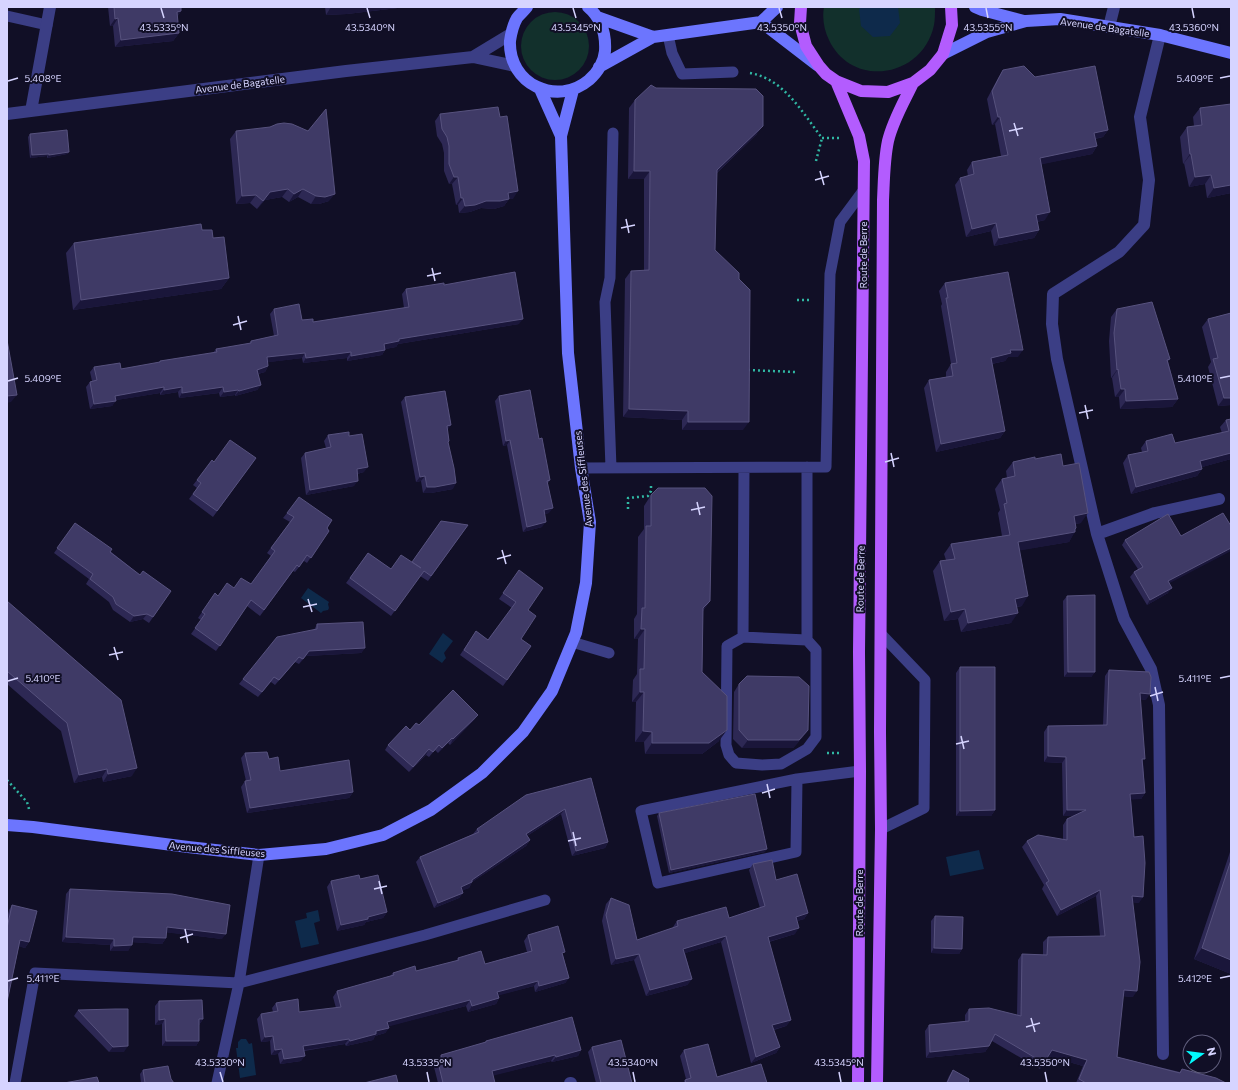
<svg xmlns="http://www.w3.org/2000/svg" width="1238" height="1090" font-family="Commissioner,sans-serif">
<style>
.green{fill:#12302c}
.water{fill:#0e2a4b}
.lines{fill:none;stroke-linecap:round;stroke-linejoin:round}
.path{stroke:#30b7a3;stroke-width:2.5;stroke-dasharray:2 3;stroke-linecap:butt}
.lane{stroke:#3b3e85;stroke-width:11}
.street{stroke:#3b3e85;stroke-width:12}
.secondary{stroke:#6c75fe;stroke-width:12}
.primary{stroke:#b35cfe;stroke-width:12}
.wall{fill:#2d2854}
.shaded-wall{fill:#1a163a}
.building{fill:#3f3a66;stroke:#57527e}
.ticks{fill:none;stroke:#d6d4ff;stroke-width:1.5}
.labels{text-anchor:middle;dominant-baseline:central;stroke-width:4;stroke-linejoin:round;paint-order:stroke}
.street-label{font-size:10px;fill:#d6d4ff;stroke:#110f26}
.ticks-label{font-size:10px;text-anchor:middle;fill:#d6d4ff;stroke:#110f26;stroke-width:4;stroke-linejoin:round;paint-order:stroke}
</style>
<rect width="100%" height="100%" fill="#110f26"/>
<!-- green -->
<path class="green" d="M 824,7 L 935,7 C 935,13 935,20 934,25 C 923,78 852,89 829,40 C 824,30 822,18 824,7 Z
M521 46a34 34 0 1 1 68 0a34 34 0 1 1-68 0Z"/>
<!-- water -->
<path class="water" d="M 861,7 L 898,7 L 900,23 L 890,36 L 873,37 L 861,26 L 859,9 Z
M 308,588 L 329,602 L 328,604 L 329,608 L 328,610 L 323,611 L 321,613 L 301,598 Z
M 443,633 L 453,641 L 444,653 L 446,658 L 442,663 L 429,654 Z
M 979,850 L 984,869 L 950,876 L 946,857 Z
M 318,910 L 320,921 L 314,923 L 319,944 L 301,948 L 295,921 L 307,918 L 306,913 Z
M 241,1039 L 246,1039 L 249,1044 L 252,1043 L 256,1075 L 240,1078 L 236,1048 L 238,1048 L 238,1042 Z"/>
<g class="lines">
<!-- path -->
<path class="path" d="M 750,73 C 784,79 802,112 822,138
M 822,138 L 841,138
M 816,161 L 822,138
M 797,300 L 812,300
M 748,370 L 795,372
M 628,509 L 628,498 L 648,496 L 651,491 L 651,484
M 827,753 L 842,753
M 7,780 L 27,802 L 29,809"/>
<!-- lane -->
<path class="lane" d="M 7,16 L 47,25
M 668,35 L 672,53 L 682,74 L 733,72
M 807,467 L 807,640 L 816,650 L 816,737 L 807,749 L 781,764 L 762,765 L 736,763 L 729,755 L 726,745 L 727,646 L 743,637 L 807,640
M 581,468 L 826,467 L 830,274 L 840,222 L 863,191
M 611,468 L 605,302 L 610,278 L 613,133
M 743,637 L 744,468
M 572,642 L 609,653
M 797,779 L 796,852 L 658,883 L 641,811 L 797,779 L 860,771
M 881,829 L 924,808 L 925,680 L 881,634
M 15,1083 L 35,973 L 239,983 L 425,935 L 545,900
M 217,1083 L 239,983 L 259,855"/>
<!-- street -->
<path class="street" d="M 1109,27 L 1114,7
M 1160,35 L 1140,117 L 1149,180 L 1144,225 L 1119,252 L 1053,294 L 1052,324 L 1057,359 L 1097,534 L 1124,619 L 1151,669 L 1159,705 L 1163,1054
M 473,57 L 511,34
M 31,111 L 50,7
M 7,114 L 346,71 L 473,57 L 515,66
M 1097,534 L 1155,513 L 1219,499
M 570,1083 L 571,1083"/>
<!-- secondary -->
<path class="secondary" d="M 527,7 C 524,11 520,14 517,18 C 513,25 511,34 510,41 C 508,84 557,107 589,80 C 598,72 604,61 605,51 C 606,34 601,18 588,7
M 975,7 L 982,10 L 1024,21
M 597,17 L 653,37
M 761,22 L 817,65
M 943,54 L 987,32 L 1026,21 L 1060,19 L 1160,35 L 1231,53
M 599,67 L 653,37 L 761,22 L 777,7
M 540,89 L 561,136
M 7,825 L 33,827 L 188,847 L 259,855 L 326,849 L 383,835 L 431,810 L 482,773 L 523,732 L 552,691 L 576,633 L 586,583 L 590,522 L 581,468 L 568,353 L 561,136 L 573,90"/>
<!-- primary -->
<path class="primary" d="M 801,7 L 800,23 L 806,46 L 819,66 L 826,74 L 836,81 L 861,91 L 888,92 L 913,83 L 930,70 L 943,54 L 952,25 L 951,7
M 836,81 L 859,136 L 864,161 L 859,652 L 860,771 L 858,1083
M 877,1083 L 881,829 L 880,732 L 883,200 C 884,180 884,160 888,141 C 893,120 904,102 913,83"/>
</g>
<!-- wall -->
<path class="wall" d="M 108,7 L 181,7 L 181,11 L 177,17 L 179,33 L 173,41 L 115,47 L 113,26 L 110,26 Z
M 325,7 L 406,7 L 347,14 L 326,15 Z
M 1003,70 L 1035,77 L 1108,130 L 1103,137 L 1095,139 L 1097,146 L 1092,154 L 1041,164 L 1045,220 L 1037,222 L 1039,230 L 1034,238 L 994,246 L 991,231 L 966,237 L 955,185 L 960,178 L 968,176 L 967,170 L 972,162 L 1001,156 L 995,124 L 992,125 L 987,99 L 998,78 Z
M 656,88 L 757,134 L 717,173 L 715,250 L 743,430 L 682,430 L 682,420 L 623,417 L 625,279 L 631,271 L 644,271 L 644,179 L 628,179 L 629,108 L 635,100 Z
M 1200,108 L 1231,193 L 1207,198 L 1205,184 L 1189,187 L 1184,163 L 1183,164 L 1180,137 L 1187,127 L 1194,126 L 1193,117 Z
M 440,114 L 513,199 L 509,199 L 504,206 L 494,209 L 481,208 L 470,212 L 459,213 L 458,205 L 456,205 L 452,184 L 449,184 L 444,171 L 444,153 L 442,144 L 437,136 L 435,121 Z
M 236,131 L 329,201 L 319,204 L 311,204 L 298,197 L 289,202 L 282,197 L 265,200 L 257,209 L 250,203 L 236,204 L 230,139 Z
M 30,134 L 69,152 L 67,154 L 47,158 L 47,156 L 30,158 L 28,137 Z
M 202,230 L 213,238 L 229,278 L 221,289 L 73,310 L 66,253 L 74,243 Z
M 945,283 L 1018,357 L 1008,357 L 1005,361 L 992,364 L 1005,431 L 1000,438 L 936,452 L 924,388 L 929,380 L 946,377 L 946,372 L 951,364 L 941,306 L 942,304 L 939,291 Z
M 444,285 L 519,324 L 398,344 L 396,347 L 385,349 L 385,350 L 382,355 L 347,361 L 347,358 L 303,363 L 302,358 L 268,362 L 268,366 L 265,372 L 258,374 L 261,385 L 257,390 L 235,396 L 235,395 L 220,397 L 219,393 L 179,398 L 178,392 L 160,395 L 160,393 L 116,400 L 112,406 L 90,409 L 86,387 L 90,382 L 92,381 L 90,372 L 94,367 L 121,369 L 159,363 L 160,361 L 213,353 L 216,349 L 249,344 L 251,341 L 274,336 L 270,314 L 274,309 L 302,320 L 313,322 L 404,308 L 402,294 L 406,289 Z
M 1117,309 L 1170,359 L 1168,361 L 1178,399 L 1172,407 L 1120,409 L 1119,397 L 1115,397 L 1112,378 L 1111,378 L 1109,341 L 1111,317 Z
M 1231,313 L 1231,405 L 1218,406 L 1208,367 L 1211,362 L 1202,327 L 1208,319 Z
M 499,396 L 539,439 L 550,480 L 548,483 L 549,513 L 544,514 L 542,527 L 523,532 L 507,445 L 503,446 L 495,401 Z
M 405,397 L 451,425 L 447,430 L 449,441 L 448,443 L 453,489 L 431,493 L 423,493 L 421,481 L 416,482 L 401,402 Z
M 1231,419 L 1231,459 L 1202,467 L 1202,469 L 1197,476 L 1131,494 L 1123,463 L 1128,455 L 1142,452 L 1141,448 L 1146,441 L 1175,443 L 1222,433 L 1220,427 L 1226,420 Z
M 328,435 L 349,436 L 364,472 L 357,474 L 354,486 L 306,495 L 301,458 L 305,453 L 326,448 L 324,441 Z
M 256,458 L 213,517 L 189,499 L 197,488 L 193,485 L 197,480 L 214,462 Z
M 1035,459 L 1063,466 L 1081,523 L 1075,524 L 1076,528 L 1069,542 L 1020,550 L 1022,606 L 1017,607 L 1011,623 L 961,632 L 958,619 L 944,621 L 933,571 L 940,561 L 946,560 L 944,554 L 951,544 L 1002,536 L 998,513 L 1000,510 L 995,489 L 1002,479 L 1007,478 L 1006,471 L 1013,462 Z
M 651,495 L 710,601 L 703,611 L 702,672 L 719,741 L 702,754 L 645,754 L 644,742 L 635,742 L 636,702 L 632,702 L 633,680 L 637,674 L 638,639 L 634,639 L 634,619 L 637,614 L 638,537 L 644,529 L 644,506 Z
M 287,513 L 327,528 L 329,531 L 307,563 L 304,561 L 295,572 L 293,571 L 260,616 L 247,606 L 216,651 L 191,634 L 201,620 L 198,618 L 215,593 L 218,596 L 234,588 L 251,584 L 271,556 L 267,553 L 290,522 L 283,518 Z
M 441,521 L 468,525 L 428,581 L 420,576 L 391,616 L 346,583 L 368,553 L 391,569 L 412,562 Z
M 75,523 L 140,575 L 171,591 L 149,623 L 143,619 L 130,622 L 113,610 L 109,602 L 86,584 L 89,579 L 54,553 Z
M 1125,540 L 1169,584 L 1168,593 L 1147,605 L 1130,577 L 1134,572 L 1138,569 L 1122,545 Z
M 519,570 L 528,610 L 521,639 L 531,646 L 503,686 L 460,655 L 476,631 L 488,640 L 512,608 L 499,599 Z
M 1067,596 L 1095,672 L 1091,677 L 1064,677 L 1063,601 Z
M 7,601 L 132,776 L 103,782 L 102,777 L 74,783 L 61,731 L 7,684 Z
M 317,624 L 365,648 L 361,653 L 306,656 L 299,664 L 295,662 L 275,685 L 271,682 L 258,697 L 239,684 L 243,679 L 314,630 Z
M 960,667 L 995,810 L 991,816 L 956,816 L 956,673 Z
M 1109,670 L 1146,700 L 1140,699 L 1143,762 L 1145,793 L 1141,799 L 1131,799 L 1139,903 L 1133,902 L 1133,997 L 1123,996 L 1117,1057 L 1180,1072 L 1182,1069 L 1226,1083 L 1076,1083 L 1083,1066 L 1048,1056 L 1040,1069 L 992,1041 L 989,1046 L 985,1052 L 926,1058 L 925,1031 L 929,1025 L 965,1022 L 965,1015 L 969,1009 L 1017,1015 L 1018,960 L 1022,954 L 1043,955 L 1043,942 L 1048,937 L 1100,936 L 1096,896 L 1057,916 L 1042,889 L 1044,885 L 1022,847 L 1027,841 L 1063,839 L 1063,825 L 1067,819 L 1074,816 L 1063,816 L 1062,763 L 1044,762 L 1044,732 L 1048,726 L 1103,725 L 1105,676 Z
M 739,684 L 808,730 L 802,738 L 793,748 L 742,748 L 733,739 L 734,692 Z
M 478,715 L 474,720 L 450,745 L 448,743 L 438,753 L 435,750 L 429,757 L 426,755 L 409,772 L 385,750 L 388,745 L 410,730 L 419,725 Z
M 245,753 L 269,759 L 280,771 L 353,792 L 349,798 L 247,813 L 241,787 L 245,781 L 246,781 L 241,758 Z
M 591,778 L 608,842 L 605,848 L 572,856 L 561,814 L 527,836 L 530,840 L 526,846 L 472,882 L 469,888 L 462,890 L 463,893 L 459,898 L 434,908 L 416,862 L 420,857 L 473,834 L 477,829 Z
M 659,813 L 765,852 L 669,873 L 657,816 Z
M 1231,849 L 1231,974 L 1194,959 Z
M 753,864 L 776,880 L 808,913 L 804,919 L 797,921 L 795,934 L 769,942 L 791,1020 L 786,1026 L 774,1030 L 780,1047 L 776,1053 L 751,1063 L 721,942 L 685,953 L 692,979 L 687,985 L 646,996 L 634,960 L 611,965 L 602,921 L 606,904 L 611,898 L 637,940 L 673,928 L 673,927 L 677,921 L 729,918 L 760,908 L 749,870 Z
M 360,879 L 387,912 L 383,918 L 366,922 L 364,925 L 337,931 L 327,887 L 331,881 Z
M 70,889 L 222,939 L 166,932 L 166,938 L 162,944 L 132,942 L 128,951 L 110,951 L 110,945 L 62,942 L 66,894 Z
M 12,905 L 29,942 L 25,948 L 19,946 L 7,1002 L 7,918 L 9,910 Z
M 935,916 L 962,949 L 959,954 L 931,953 L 931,921 Z
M 528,935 L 563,955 L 569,978 L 565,983 L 535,992 L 534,986 L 498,995 L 499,998 L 496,1004 L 468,1012 L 466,1006 L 388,1026 L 389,1028 L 385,1033 L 375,1036 L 373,1040 L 346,1046 L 345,1044 L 304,1051 L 301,1061 L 280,1064 L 278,1054 L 271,1055 L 270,1041 L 261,1042 L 257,1019 L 261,1014 L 273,1012 L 272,1008 L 276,1003 L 299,1012 L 336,1008 L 333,997 L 337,991 L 390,976 L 393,973 L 416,971 L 456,961 L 458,958 L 485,964 L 527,952 L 524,941 Z
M 159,1001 L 203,1019 L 199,1025 L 199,1041 L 196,1046 L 162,1046 L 162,1024 L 155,1025 L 155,1006 Z
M 78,1010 L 124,1052 L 109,1052 L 74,1016 Z
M 486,1041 L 581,1050 L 578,1056 L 552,1062 L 551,1061 L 493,1075 L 495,1083 L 438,1083 L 434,1067 L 441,1055 L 484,1043 Z
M 592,1047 L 632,1083 L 596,1083 L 588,1052 Z
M 684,1050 L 717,1077 L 767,1083 L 683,1083 L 685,1080 L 686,1079 L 680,1056 Z
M 143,1070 L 171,1079 L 174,1083 L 141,1083 L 140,1074 Z
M 953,1070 L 968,1083 L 946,1083 L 949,1076 Z"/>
<!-- shaded-wall -->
<path class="shaded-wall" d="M 331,7 L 406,7 L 347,14 L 326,15 Z
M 181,11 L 176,19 L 177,12 Z
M 118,18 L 113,26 L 110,26 L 115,19 Z
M 179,33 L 173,41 L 115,47 L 121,40 Z
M 998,117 L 1000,117 L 995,124 L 992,125 Z
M 763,126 L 757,134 L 711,178 L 717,170 Z
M 1108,130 L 1103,137 L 1088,140 L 1094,133 Z
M 1097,146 L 1092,154 L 1034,166 L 1040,158 Z
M 69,152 L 67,154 L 47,158 L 49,155 Z
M 49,154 L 47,156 L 30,158 L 32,155 Z
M 1190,154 L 1191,154 L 1184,163 L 1183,164 Z
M 634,171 L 650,171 L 644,179 L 628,179 Z
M 1211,175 L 1205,184 L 1189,187 L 1195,177 Z
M 454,177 L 458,177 L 452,184 L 449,184 Z
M 1231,185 L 1231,193 L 1207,198 L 1214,188 Z
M 288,189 L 282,197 L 265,200 L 257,209 L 270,192 Z
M 303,189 L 298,197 L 289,202 L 294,194 Z
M 518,191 L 513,199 L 509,199 L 504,206 L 494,209 L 481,208 L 470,212 L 459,213 L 465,206 L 508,193 Z
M 335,194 L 329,201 L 319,204 L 311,204 L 316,196 Z
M 256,195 L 250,203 L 236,204 L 242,196 Z
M 461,198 L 463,198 L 458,205 L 456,205 Z
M 1050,212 L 1045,220 L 1031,223 L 1036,215 Z
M 996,223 L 991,231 L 966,237 L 972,229 Z
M 1039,230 L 1034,238 L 994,246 L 999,238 Z
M 229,278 L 221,289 L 73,310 L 81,300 Z
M 523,319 L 519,324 L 398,344 L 396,347 L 381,350 L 384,344 L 399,339 Z
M 385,350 L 382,355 L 347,361 L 351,356 Z
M 1010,350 L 1023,350 L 1018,357 L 1008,357 L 1005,361 L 986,365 L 991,358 Z
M 351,352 L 347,358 L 303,363 L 306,358 Z
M 305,353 L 302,358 L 263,363 L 267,357 Z
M 268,366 L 265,372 L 254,375 L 257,370 Z
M 1118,369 L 1112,378 L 1111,378 L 1117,370 Z
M 261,385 L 257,390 L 235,396 L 239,391 Z
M 164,387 L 160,393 L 111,401 L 115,396 Z
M 182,387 L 178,392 L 160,395 L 164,390 Z
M 223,387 L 219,393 L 179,398 L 182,393 Z
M 1121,389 L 1125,389 L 1119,397 L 1115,397 Z
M 238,390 L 235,395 L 220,397 L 224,392 Z
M 17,395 L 11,402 L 7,403 L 7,396 Z
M 1224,398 L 1231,398 L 1231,405 L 1218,406 Z
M 1178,399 L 1172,407 L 1120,409 L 1126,401 Z
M 116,401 L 112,406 L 90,409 L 94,404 Z
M 629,409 L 688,411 L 682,420 L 623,417 Z
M 688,422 L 749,422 L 743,430 L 682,430 Z
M 451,425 L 447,430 L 447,426 Z
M 1005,431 L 1000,438 L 936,452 L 941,444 Z
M 510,440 L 507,445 L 503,446 L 506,441 Z
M 1231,453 L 1231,459 L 1195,469 L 1200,461 Z
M 368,467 L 364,472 L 353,475 L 357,469 Z
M 1202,469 L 1197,476 L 1131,494 L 1136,487 Z
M 425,476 L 421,481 L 416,482 L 420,477 Z
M 358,481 L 354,486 L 306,495 L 310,490 Z
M 456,483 L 453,489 L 431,493 L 423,493 L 427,487 Z
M 553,508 L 549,513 L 540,515 L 544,510 Z
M 1088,513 L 1081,523 L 1067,525 L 1074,516 Z
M 546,522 L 542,527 L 523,532 L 527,527 Z
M 1076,528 L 1073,532 L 1075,532 L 1069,542 L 1011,552 L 1018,542 Z
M 1231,548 L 1231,551 L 1164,586 L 1168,581 Z
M 1172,588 L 1168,593 L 1147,605 L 1150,600 Z
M 1028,596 L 1022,606 L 1008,608 L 1015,599 Z
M 710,601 L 702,612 L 703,608 Z
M 965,609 L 958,619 L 944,621 L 951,612 Z
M 1018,613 L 1011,623 L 961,632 L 968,623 Z
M 147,614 L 143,619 L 130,622 L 134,616 Z
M 641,629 L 645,629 L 638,639 L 634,639 Z
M 365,648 L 361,653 L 306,656 L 299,664 L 309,651 Z
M 1068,672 L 1095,672 L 1091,677 L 1064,677 Z
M 640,692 L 644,692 L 636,702 L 632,702 Z
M 1140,693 L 1150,694 L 1146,700 L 1136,699 Z
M 478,715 L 474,720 L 450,745 L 453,739 Z
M 727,730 L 719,741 L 702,754 L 645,754 L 652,743 Z
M 808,730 L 802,738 L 793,748 L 742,748 L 748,740 Z
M 643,731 L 652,732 L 644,742 L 635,742 Z
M 452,738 L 448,743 L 438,753 L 442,748 Z
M 429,749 L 426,755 L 409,772 L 413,767 Z
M 1048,756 L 1066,757 L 1062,763 L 1044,762 Z
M 137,768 L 132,776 L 103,782 L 108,774 Z
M 107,769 L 102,777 L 74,783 L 79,775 Z
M 353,792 L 349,798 L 247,813 L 250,808 Z
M 1145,793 L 1141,799 L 1126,800 L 1130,794 Z
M 565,809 L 561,814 L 522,839 L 526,834 Z
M 995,810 L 991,816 L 956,816 L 960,811 Z
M 1067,810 L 1086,810 L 1081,816 L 1063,816 Z
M 530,840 L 526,846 L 472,882 L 469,888 L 457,893 L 461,887 Z
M 608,842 L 605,848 L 572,856 L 576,851 Z
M 767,849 L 765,852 L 669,873 L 671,870 Z
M 1100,890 L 1096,896 L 1057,916 L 1061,910 Z
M 463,893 L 459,898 L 434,908 L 438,903 Z
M 1132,896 L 1143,897 L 1139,903 L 1128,902 Z
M 387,912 L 383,918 L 366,922 L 364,925 L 337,931 L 341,925 L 368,917 Z
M 808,913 L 804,919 L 792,923 L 796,917 Z
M 167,927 L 226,934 L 222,939 L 163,932 Z
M 799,928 L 795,934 L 764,943 L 768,937 Z
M 726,936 L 721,942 L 679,955 L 683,949 Z
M 66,937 L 114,939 L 110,945 L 62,942 Z
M 133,937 L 166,938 L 162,944 L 129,942 Z
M 20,940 L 29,942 L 25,948 L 17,946 Z
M 132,945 L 128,951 L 110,951 L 114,946 Z
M 934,948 L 962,949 L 959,954 L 931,953 Z
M 1202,948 L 1231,960 L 1231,974 L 1194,959 Z
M 639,954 L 634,960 L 611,965 L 616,959 Z
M 569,978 L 565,983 L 535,992 L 539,986 Z
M 692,979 L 687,985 L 646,996 L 650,990 Z
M 538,981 L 534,986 L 493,997 L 497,992 Z
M 1124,990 L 1137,991 L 1133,997 L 1119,996 Z
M 499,998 L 496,1004 L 468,1012 L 472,1006 Z
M 470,1000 L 466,1006 L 383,1028 L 387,1022 Z
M 165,1019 L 162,1024 L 155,1025 L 159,1020 Z
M 199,1019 L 203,1019 L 199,1025 Z
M 791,1020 L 786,1026 L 768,1031 L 772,1025 Z
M 389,1028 L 385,1033 L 375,1036 L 373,1040 L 346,1046 L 350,1041 L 376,1031 Z
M 273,1036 L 270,1041 L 261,1042 L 265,1037 Z
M 349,1039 L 345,1044 L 299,1051 L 303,1046 Z
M 166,1041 L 199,1041 L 196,1046 L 162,1046 Z
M 128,1046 L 124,1052 L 109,1052 L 113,1047 Z
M 989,1046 L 985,1052 L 926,1058 L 930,1052 Z
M 780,1047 L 776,1053 L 751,1063 L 756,1057 Z
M 282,1049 L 278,1054 L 271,1055 L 275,1050 Z
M 581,1050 L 578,1056 L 552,1062 L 556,1057 Z
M 1052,1050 L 1087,1060 L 1083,1066 L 1048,1056 Z
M 555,1055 L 551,1061 L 488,1077 L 492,1071 Z
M 305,1056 L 301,1061 L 280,1064 L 284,1059 Z"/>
<!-- building -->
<path class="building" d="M 114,7 L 181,7 L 181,11 L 177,12 L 179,33 L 121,40 L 118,18 L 115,19 Z
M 1024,66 L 1035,77 L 1095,66 L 1108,130 L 1094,133 L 1097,146 L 1040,158 L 1050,212 L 1036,215 L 1039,230 L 999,238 L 996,223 L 972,229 L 960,178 L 974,174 L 972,162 L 1008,155 L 1000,117 L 998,117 L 992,91 L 1003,70 Z
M 651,85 L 656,88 L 756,89 L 763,96 L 763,126 L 717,170 L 715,250 L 739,273 L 739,279 L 750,290 L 749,422 L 688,422 L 688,411 L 629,409 L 631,271 L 649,270 L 650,171 L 634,171 L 635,100 Z
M 1231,104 L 1231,185 L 1214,188 L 1211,175 L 1195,177 L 1191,154 L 1190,154 L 1187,127 L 1202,125 L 1200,108 Z
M 498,107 L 500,117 L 507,116 L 518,191 L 508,193 L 509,199 L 500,201 L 486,201 L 475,205 L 465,206 L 463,198 L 461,198 L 458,177 L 454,177 L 449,164 L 449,146 L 447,137 L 442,129 L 440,114 Z
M 326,109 L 335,194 L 325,197 L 316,196 L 303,189 L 294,194 L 288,189 L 270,192 L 263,201 L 256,195 L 242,196 L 236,131 L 270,127 L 277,124 L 284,123 L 292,124 L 308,131 Z
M 67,130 L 69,152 L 49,155 L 49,154 L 32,155 L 30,134 Z
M 201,224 L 202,230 L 212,230 L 213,238 L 224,237 L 229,278 L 81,300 L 74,243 Z
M 515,272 L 523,319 L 399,339 L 399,341 L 384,344 L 385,350 L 351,356 L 351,352 L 306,358 L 305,353 L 267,357 L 268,366 L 257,370 L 261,385 L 239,391 L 238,390 L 224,392 L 223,387 L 182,393 L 182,387 L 164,390 L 164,387 L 115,396 L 116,401 L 94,404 L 90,382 L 97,380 L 94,367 L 120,363 L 121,369 L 160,362 L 160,361 L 217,352 L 216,349 L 251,343 L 251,341 L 278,335 L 274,309 L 299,304 L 302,320 L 313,319 L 313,322 L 409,307 L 406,289 L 444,283 L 444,285 Z
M 1008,272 L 1023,350 L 1010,350 L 1011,353 L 991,358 L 1005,431 L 941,444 L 929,380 L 953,376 L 951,364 L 957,363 L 946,298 L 948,298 L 945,283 Z
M 1152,302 L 1170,359 L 1167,360 L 1178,399 L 1126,401 L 1125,389 L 1121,389 L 1118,369 L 1117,370 L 1114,333 L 1117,309 Z
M 1231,313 L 1231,398 L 1224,398 L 1213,359 L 1218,358 L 1208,319 Z
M 7,340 L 17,395 L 7,396 Z
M 530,390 L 539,439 L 542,438 L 550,480 L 547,481 L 553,508 L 544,510 L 546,522 L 527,527 L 510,440 L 506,441 L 499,396 Z
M 445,391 L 451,425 L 447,426 L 449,441 L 448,442 L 454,468 L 456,483 L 435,487 L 427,487 L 425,476 L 420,477 L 405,397 Z
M 1231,419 L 1231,453 L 1200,461 L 1202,469 L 1136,487 L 1128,455 L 1148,451 L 1146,441 L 1172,434 L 1175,443 L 1229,431 L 1226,420 Z
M 349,432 L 349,436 L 362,434 L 368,467 L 357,469 L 358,481 L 310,490 L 305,453 L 331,447 L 328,435 Z
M 230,440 L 256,458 L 217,511 L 193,494 L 201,483 L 197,480 L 212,460 L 214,462 Z
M 1061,454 L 1063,466 L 1079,463 L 1088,513 L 1074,516 L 1076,528 L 1075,529 L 1075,532 L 1018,542 L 1028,596 L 1015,599 L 1018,613 L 968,623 L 965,609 L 951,612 L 940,561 L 955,559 L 951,544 L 1010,535 L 1004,504 L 1007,503 L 1002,479 L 1015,476 L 1013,462 L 1035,457 L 1035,459 Z
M 658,488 L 705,488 L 712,496 L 710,601 L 703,608 L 702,672 L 727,696 L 727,730 L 709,743 L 652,743 L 652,732 L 643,731 L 644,692 L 640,692 L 640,669 L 644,669 L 645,629 L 641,629 L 642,608 L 645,608 L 646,526 L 651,526 L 651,495 Z
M 299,497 L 332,520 L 327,528 L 329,531 L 311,558 L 307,555 L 299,567 L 297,565 L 264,610 L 251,600 L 220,646 L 195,628 L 205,614 L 202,612 L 215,593 L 218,596 L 227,583 L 234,588 L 241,578 L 251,584 L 275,551 L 271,548 L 294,517 L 287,513 Z
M 1223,513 L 1231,526 L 1231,548 L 1168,581 L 1172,588 L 1150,600 L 1134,572 L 1143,567 L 1125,540 L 1168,514 L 1181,536 Z
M 441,521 L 468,525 L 431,576 L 424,571 L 395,611 L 350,578 L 368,553 L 391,569 L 401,555 L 421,568 L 412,562 Z
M 75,523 L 112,549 L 110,552 L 140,575 L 143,571 L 171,591 L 153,617 L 147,614 L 134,616 L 116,604 L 113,597 L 90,579 L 93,574 L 57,548 Z
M 519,570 L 543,588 L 528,610 L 536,616 L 521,639 L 531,646 L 507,680 L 464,650 L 476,631 L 488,640 L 516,602 L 503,593 Z
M 1095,595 L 1095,672 L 1068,672 L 1067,596 Z
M 7,601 L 121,700 L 137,768 L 108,774 L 107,769 L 79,775 L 67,723 L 7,671 Z
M 363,622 L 365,648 L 309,651 L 303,659 L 299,657 L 279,680 L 274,677 L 262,692 L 243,679 L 277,637 L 317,629 L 317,624 Z
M 960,667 L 995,667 L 995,810 L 960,811 Z
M 1109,670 L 1149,672 L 1151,677 L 1150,694 L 1140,693 L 1145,759 L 1142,759 L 1145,793 L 1130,794 L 1134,837 L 1143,836 L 1145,863 L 1143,897 L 1132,896 L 1140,962 L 1137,991 L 1124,990 L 1117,1057 L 1180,1073 L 1182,1069 L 1216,1078 L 1226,1083 L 1086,1083 L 1079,1079 L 1087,1060 L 1052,1050 L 1044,1063 L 995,1034 L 989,1046 L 930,1052 L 929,1025 L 969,1021 L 969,1009 L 989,1008 L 1021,1016 L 1022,954 L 1047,955 L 1048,937 L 1105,936 L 1100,890 L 1061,910 L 1046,883 L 1049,881 L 1027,841 L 1038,835 L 1067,840 L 1067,819 L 1086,810 L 1067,810 L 1066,757 L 1048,756 L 1048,726 L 1107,725 Z
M 747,676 L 799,677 L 809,686 L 808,730 L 799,740 L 748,740 L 739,730 L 739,684 Z
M 453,690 L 478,715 L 453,739 L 452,738 L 442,748 L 439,745 L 433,752 L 429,749 L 413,767 L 388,745 L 406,726 L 410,730 L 416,723 L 419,725 Z
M 267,752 L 269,759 L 278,757 L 280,771 L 349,760 L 353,792 L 250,808 L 245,781 L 251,780 L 245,753 Z
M 591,778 L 608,842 L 576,851 L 565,809 L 526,834 L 530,840 L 472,880 L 472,882 L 461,887 L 463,893 L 438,903 L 420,857 L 479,832 L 477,829 L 526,795 Z
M 755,794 L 767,849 L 671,870 L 659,813 Z
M 772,860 L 776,880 L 797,874 L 808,913 L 796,917 L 799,928 L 768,937 L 791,1020 L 772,1025 L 780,1047 L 756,1057 L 726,936 L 683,949 L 692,979 L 650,990 L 639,954 L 616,959 L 606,915 L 611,898 L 629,905 L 637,940 L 678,926 L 677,921 L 715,910 L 726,907 L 729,918 L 765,906 L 753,864 Z
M 1231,860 L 1231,960 L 1202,948 Z
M 359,875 L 360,879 L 378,875 L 387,912 L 368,917 L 368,919 L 341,925 L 331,881 Z
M 70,889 L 172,894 L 230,905 L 226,934 L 167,927 L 166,938 L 133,937 L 132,945 L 114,946 L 114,939 L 66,937 Z
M 12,905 L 37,911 L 29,942 L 20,940 L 7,1002 L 7,928 Z
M 935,916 L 963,917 L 962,949 L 934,948 Z
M 558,926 L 565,952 L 562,953 L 569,978 L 539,986 L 538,981 L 497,992 L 499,998 L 472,1006 L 470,1000 L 387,1022 L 389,1028 L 376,1031 L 376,1034 L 361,1038 L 350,1041 L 349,1039 L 303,1046 L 305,1056 L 284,1059 L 282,1049 L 275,1050 L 273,1036 L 265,1037 L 261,1014 L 278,1011 L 276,1003 L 298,999 L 299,1012 L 341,1007 L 337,991 L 394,975 L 393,973 L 415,966 L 416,971 L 459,960 L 458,958 L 481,951 L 485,964 L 532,951 L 528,935 Z
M 202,1000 L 203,1019 L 199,1019 L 199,1041 L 166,1041 L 165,1019 L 159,1020 L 159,1001 Z
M 115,1009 L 128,1009 L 128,1046 L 113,1047 L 78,1010 Z
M 572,1017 L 581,1050 L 556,1057 L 555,1055 L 492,1071 L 495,1083 L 443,1083 L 438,1062 L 442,1060 L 441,1055 L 486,1042 L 486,1041 Z
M 621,1040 L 632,1083 L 601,1083 L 592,1047 Z
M 708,1044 L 717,1077 L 761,1064 L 767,1083 L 686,1083 L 685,1080 L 691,1078 L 684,1050 Z
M 168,1066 L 171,1079 L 174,1083 L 145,1083 L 143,1070 Z
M 953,1070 L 969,1079 L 968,1083 L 947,1083 Z
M 396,1075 L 398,1083 L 364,1083 Z
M 97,1077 L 99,1083 L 64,1083 Z"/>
<!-- ticks -->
<path class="ticks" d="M 161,8 L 164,18M 367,8 L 370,18M 573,8 L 576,18M 779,8 L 782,18M 986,8 L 988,18M 1192,8 L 1194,18M 1220,78 L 1230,76M 8,81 L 18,78M 1014,123 L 1018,136M 1009,131 L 1023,128M 820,171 L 824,185M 815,180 L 829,176M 626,219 L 629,233M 621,228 L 635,225M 432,268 L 435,281M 427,276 L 441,273M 238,316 L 241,330M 233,325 L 247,321M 1220,378 L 1230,376M 8,381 L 18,378M 1085,405 L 1088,419M 1079,413 L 1093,410M 891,453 L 894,467M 885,462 L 899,458M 697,502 L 700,515M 691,510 L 705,507M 502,550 L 506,564M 497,559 L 511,555M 308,599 L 312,612M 303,607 L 317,604M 114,647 L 118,660M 109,655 L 123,652M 1220,678 L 1230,676M 8,681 L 18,678M 1155,687 L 1158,701M 1150,696 L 1163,692M 961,736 L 964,749M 956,744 L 969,741M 767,784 L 770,798M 762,793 L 775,789M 573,832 L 576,846M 568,841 L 581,838M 379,881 L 382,894M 374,889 L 387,886M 185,929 L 188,943M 180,938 L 193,934M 1220,978 L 1230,976M 8,981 L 18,978M 1031,1018 L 1035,1032M 1026,1027 L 1040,1023M 220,1072 L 223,1082M 427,1072 L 429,1082M 633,1072 L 635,1082M 839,1072 L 841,1082M 1045,1072 L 1047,1082"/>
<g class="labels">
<!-- street labels -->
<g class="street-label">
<text transform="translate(1105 27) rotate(8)">Avenue de Bagatelle</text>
<text transform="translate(240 84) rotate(-7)">Avenue de Bagatelle</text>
<text transform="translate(863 255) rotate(-90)">Route de Berre</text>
<text transform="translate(583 479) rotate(-97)">Avenue des Siffleuses</text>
<text transform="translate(860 579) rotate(-89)">Route de Berre</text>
<text transform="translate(217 849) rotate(5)">Avenue des Siffleuses</text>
<text transform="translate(859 903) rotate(-90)">Route de Berre</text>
</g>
</g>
<g class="ticks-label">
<text x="1194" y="31">43.5360°N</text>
<text x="164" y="31">43.5335°N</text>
<text x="370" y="31">43.5340°N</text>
<text x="576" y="31">43.5345°N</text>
<text x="782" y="31">43.5350°N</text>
<text x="988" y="31">43.5355°N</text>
<text x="43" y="82">5.408°E</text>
<text x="1195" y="82">5.409°E</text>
<text x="43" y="382">5.409°E</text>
<text x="1195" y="382">5.410°E</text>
<text x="43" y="682">5.410°E</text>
<text x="1195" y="682">5.411°E</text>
<text x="43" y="982">5.411°E</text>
<text x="1195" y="982">5.412°E</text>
<text x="220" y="1066">43.5330°N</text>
<text x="427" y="1066">43.5335°N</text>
<text x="633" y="1066">43.5340°N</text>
<text x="839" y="1066">43.5345°N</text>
<text x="1045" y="1066">43.5350°N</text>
</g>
<!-- border -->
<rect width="1238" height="1090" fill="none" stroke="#d6d4ff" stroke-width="16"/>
<!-- north arrow -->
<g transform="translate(1202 1054) rotate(76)"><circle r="19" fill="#110f26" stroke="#605e7d"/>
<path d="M0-3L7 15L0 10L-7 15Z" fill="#02fafd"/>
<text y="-6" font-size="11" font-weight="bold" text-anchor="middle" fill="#d6d4ff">N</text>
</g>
</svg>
